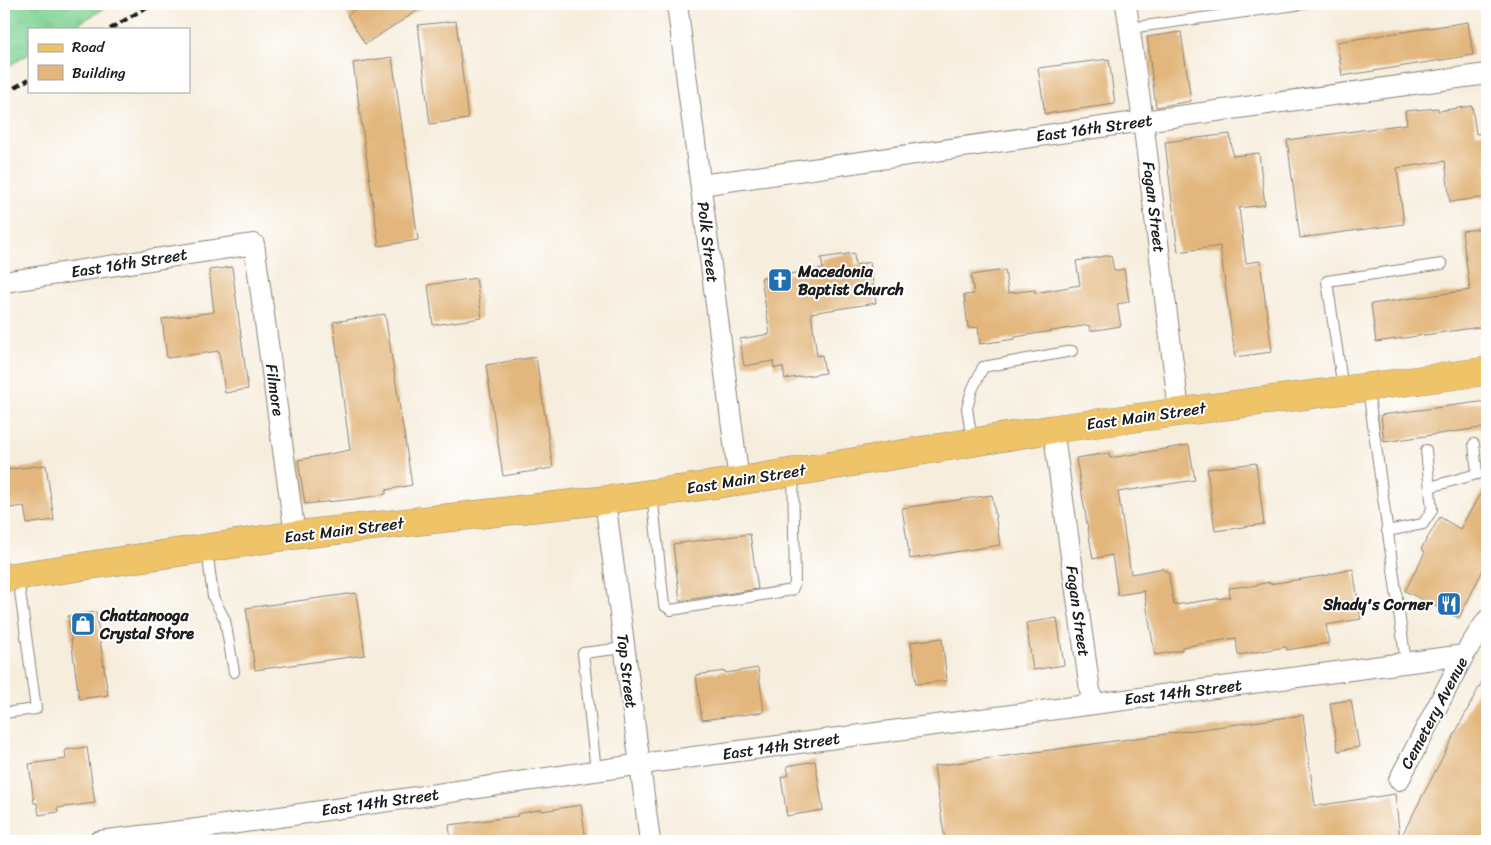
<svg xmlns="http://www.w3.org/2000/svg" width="1491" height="845" font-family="Sriracha,sans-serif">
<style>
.park{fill:url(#park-tufts);stroke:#4e7657}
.building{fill:#e2b67c}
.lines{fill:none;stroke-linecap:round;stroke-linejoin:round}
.lane-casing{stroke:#89847c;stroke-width:12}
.street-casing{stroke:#89847c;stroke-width:22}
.primary-casing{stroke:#89847c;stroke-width:29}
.lane{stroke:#fff;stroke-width:10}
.street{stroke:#fff;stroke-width:20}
.primary{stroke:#efc469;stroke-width:28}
.rail{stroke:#1c1c1c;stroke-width:4;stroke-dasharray:8 4;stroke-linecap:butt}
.labels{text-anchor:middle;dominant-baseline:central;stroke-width:4;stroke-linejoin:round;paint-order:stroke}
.street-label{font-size:16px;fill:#1c1c1c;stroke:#fff}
.poi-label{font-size:16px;font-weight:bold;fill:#1c1c1c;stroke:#fff;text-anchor:start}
</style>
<defs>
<pattern id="park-tufts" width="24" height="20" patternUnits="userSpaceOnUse" patternTransform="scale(1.25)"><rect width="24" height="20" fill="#7fd192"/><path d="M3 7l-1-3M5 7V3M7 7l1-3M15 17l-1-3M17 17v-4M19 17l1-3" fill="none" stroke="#6db37d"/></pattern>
</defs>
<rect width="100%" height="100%" fill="#fff"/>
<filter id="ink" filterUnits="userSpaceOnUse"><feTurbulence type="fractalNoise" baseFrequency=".02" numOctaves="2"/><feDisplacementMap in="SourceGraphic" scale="10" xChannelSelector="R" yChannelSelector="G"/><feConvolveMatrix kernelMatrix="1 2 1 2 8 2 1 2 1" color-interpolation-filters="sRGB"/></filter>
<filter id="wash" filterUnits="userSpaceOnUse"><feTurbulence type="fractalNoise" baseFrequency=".0096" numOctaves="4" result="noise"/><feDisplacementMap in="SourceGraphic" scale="20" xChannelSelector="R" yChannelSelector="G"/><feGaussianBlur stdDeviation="1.12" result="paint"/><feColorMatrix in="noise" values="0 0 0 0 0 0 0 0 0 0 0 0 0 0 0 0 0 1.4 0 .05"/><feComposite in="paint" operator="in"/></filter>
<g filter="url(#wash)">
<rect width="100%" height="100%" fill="#f6eddc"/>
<!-- park -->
<path class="park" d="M 4,4 L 112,4 L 70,29 L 29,29 L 29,54 L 4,69 Z"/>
<g id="blocks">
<!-- building -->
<path class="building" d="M 364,4 L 428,4 L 365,44 L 347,15 Z
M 456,21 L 468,119 L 430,124 L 418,25 Z
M 1468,22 L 1473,55 L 1342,76 L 1337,42 Z
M 1181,32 L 1191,101 L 1156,107 L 1147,37 Z
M 392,57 L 418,240 L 379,246 L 353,63 Z
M 1109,59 L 1115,104 L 1045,114 L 1038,68 Z
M 1472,106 L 1476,134 L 1487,132 L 1487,197 L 1450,202 L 1445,161 L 1397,168 L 1404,224 L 1300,238 L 1287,140 L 1407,124 L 1405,111 L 1438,108 L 1438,111 Z
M 1230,134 L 1233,156 L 1259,153 L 1265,205 L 1239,208 L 1246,263 L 1260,261 L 1272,352 L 1235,357 L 1220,246 L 1178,252 L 1165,142 Z
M 1487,228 L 1487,326 L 1376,342 L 1371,304 L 1470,290 L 1462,231 Z
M 854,253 L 855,265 L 870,262 L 876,303 L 811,313 L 817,356 L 822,355 L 825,373 L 785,379 L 783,367 L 774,368 L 773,361 L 744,366 L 740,339 L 770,334 L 761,278 L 823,269 L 821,258 Z
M 1111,255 L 1114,271 L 1124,269 L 1129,302 L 1117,304 L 1121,326 L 1090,331 L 1089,325 L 1015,337 L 1015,339 L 980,344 L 978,327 L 968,328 L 964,295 L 974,294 L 971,275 L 1005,270 L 1008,293 L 1035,290 L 1035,293 L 1080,285 L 1076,261 Z
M 232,267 L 248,389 L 225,393 L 219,351 L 167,358 L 162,319 L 214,312 L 209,270 Z
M 476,278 L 482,318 L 433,325 L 428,285 Z
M 385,314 L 412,485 L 386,490 L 386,494 L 356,499 L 305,504 L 298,460 L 350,450 L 333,322 Z
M 536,357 L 553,468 L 503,476 L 486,365 Z
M 1487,401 L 1487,427 L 1384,442 L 1381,415 Z
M 1189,445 L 1195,480 L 1118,492 L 1131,574 L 1164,568 L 1164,571 L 1168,571 L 1174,605 L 1230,597 L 1229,588 L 1247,586 L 1247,587 L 1269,582 L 1269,584 L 1329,575 L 1329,574 L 1353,569 L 1361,619 L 1326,625 L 1329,643 L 1287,650 L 1286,647 L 1238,655 L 1236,638 L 1182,647 L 1182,650 L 1155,655 L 1144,591 L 1118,595 L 1112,555 L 1093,559 L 1076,458 L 1109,453 L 1110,458 Z
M 1256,463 L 1264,524 L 1215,531 L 1207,469 Z
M 46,465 L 54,520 L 27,524 L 24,506 L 4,509 L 4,470 Z
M 1487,482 L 1487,562 L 1459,618 L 1405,591 L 1425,552 L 1421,549 L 1440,517 L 1460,529 Z
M 992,495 L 1000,545 L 910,559 L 902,508 Z
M 750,534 L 758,589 L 680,601 L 673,544 Z
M 356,593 L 365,655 L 255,670 L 246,608 Z
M 96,612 L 108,695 L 79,699 L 68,616 Z
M 1057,618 L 1064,665 L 1033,670 L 1026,623 Z
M 942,638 L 947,681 L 916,684 L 911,642 Z
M 758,668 L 764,712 L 702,720 L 696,675 L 725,671 L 726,673 Z
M 1487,672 L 1487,841 L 945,841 L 934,766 L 1303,715 L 1315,806 L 1395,794 L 1400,839 Z
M 1351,700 L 1359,747 L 1338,751 L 1330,703 Z
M 87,747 L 95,803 L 57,808 L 58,812 L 39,815 L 37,803 L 34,803 L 29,764 L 66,759 L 65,750 Z
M 815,761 L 823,810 L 787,816 L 781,777 L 789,775 L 787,766 Z
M 581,805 L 586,841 L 451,841 L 449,825 L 518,816 L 517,814 L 542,809 L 542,811 Z"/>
</g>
</g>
<g filter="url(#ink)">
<use href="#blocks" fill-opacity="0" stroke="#89847c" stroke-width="1"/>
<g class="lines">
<defs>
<path id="lane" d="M 1130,28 L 1303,4
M 1343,389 L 1327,281 L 1442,264
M 1368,389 L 1406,663
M 972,441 L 967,408 L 972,390 L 983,367 L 1072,351
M 1430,487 L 1477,474 L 1474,444
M 652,494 L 664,605 L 671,610 L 792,590 L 795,583 L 793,473
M 1387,531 L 1423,524 L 1432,510 L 1426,450
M 207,549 L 213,597 L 225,620 L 234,672
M 4,713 L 36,709 L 18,577
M 596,771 L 583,653 L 624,648"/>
<path id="street" d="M 677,4 L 739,481
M 1126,4 L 1143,121 L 1179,411
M 701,185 L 1143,121 L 1487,74
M 4,282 L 254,244 L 295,535
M 1053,429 L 1092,704
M 605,500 L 650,841
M 1399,780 L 1464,655 L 1487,620
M 99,841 L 190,830 L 656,762 L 1464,655"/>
<path id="primary" d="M 4,578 L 295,535 L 605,500 L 739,481 L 1053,429 L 1487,371"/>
</defs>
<!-- lane casing -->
<use href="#lane" class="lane-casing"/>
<!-- street casing -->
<use href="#street" class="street-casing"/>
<!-- primary casing -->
<use href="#primary" class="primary-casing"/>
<!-- lane -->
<use href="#lane" class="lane"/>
<!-- street -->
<use href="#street" class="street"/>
<!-- primary -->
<use href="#primary" class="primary"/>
<!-- rail -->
<path class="rail" d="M 110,29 L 152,4
M 4,94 L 29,79"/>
</g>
</g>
<!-- icons -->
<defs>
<symbol id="church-square" viewBox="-11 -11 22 22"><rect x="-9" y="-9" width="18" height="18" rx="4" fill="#1f6fb2" stroke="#fff"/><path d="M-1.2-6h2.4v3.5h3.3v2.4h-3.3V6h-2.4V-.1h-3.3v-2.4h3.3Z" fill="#fff"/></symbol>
<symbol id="restaurant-square" viewBox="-11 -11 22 22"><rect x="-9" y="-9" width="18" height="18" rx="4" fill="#1f6fb2" stroke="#fff"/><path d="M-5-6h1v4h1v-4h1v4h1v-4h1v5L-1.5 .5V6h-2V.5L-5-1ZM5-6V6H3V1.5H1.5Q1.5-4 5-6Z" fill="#fff"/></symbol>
<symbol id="shop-square" viewBox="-11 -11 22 22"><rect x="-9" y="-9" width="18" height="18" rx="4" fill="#1f6fb2" stroke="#fff"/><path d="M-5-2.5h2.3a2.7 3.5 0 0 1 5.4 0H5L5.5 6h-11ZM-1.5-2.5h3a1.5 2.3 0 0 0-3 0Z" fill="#fff"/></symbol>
</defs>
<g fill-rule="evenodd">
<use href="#church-square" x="766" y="266" width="28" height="28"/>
<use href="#restaurant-square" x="1435" y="590" width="28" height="28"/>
<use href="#shop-square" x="69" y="610" width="28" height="28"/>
</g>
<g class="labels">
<!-- street labels -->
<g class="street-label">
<text transform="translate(1094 128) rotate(-8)">East 16th Street</text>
<text transform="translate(1154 207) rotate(83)">Fagan Street</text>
<text transform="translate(708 242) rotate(83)">Polk Street</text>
<text transform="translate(129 263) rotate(-9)">East 16th Street</text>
<text transform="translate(275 390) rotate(82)">Filmore</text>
<text transform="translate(1146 416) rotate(-8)">East Main Street</text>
<text transform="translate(746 479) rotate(-9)">East Main Street</text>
<text transform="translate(344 530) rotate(-7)">East Main Street</text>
<text transform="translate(1078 611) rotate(82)">Fagan Street</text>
<text transform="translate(627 671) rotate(83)">Top Street</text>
<text transform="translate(1183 692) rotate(-7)">East 14th Street</text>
<text transform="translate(1434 713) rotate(-62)">Cemetery Avenue</text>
<text transform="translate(781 746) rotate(-8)">East 14th Street</text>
<text transform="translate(380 802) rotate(-8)">East 14th Street</text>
</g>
<!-- poi labels -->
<g class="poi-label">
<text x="798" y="271">Macedonia<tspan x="798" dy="18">Baptist Church</tspan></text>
<text x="1432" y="604" text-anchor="end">Shady's Corner</text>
<text x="100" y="615">Chattanooga<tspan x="100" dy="18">Crystal Store</tspan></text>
</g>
</g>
<!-- margin -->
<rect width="1491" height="845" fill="none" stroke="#fff" stroke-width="20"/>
<!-- legend -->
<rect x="28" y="28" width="162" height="65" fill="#ffffff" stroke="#a4a4a4"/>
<rect x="38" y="44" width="25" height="8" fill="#efc469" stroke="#a4a4a4"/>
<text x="72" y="52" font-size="15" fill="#1c1c1c">Road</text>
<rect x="38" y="65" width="25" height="15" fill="#e2b67c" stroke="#a4a4a4"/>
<text x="72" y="78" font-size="15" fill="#1c1c1c">Building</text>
</svg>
